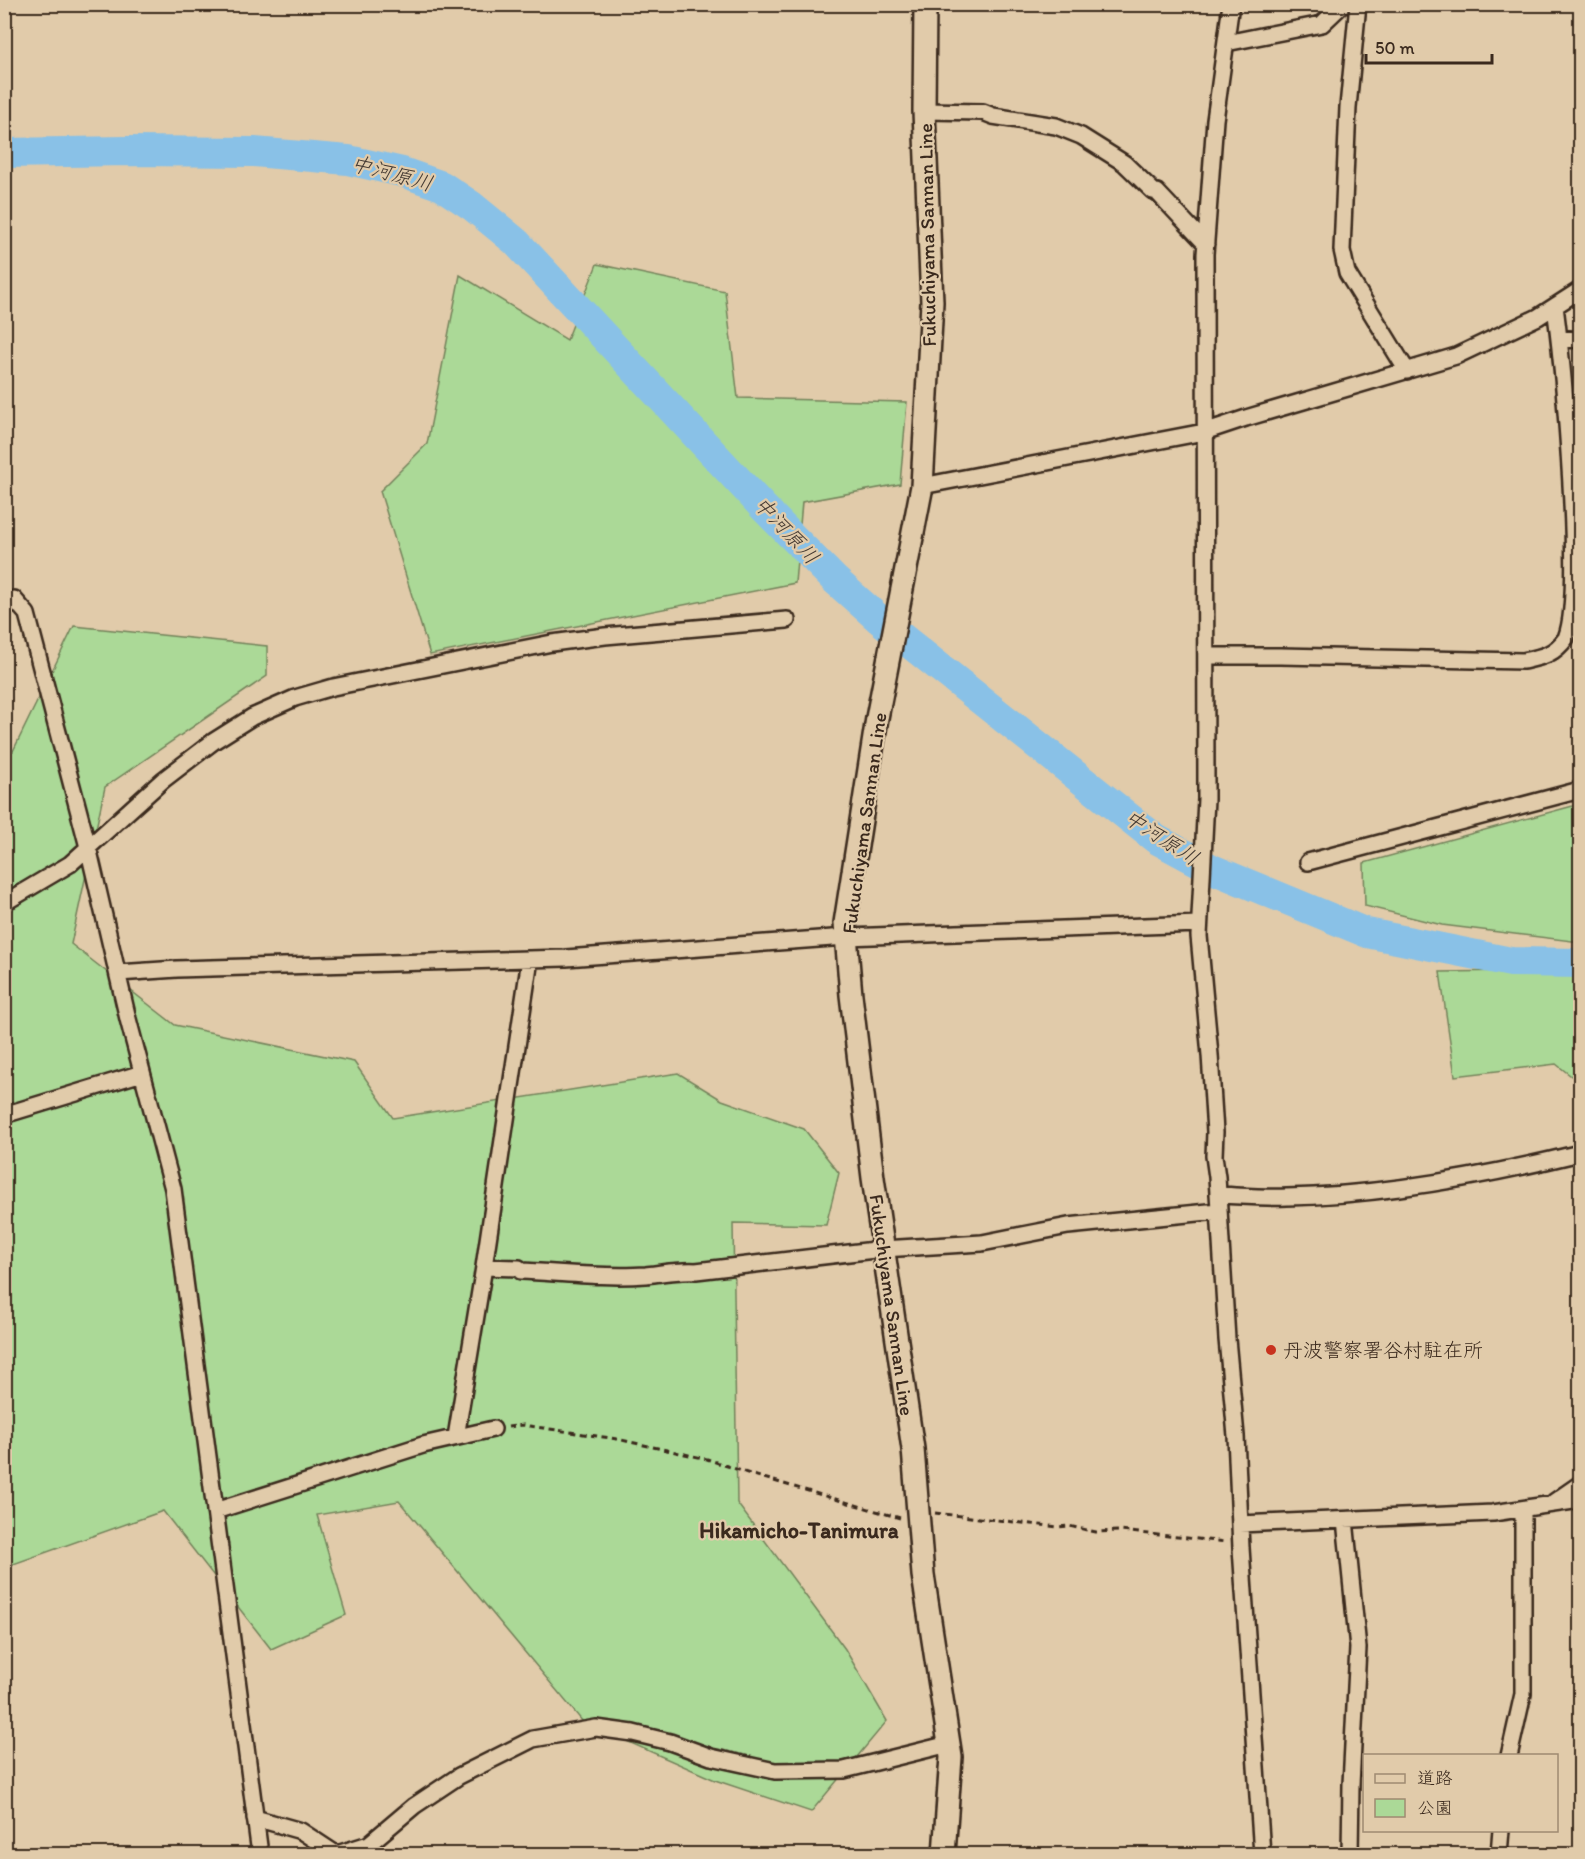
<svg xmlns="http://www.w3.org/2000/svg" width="1585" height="1859" font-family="Itim,'Klee One',sans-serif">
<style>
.green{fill:#abd997;stroke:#73825a;stroke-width:1.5}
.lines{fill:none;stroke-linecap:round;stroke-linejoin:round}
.river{stroke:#89c1e7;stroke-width:30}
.minor-casing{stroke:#3b2a1e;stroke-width:20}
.secondary-casing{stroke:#3b2a1e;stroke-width:26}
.path{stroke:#3b2a1e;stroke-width:3;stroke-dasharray:6 4.5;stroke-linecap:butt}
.minor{stroke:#e1cbaa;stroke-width:15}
.secondary{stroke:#e1cbaa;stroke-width:21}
.poi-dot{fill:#c8321e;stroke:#e1cbaa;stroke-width:2}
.labels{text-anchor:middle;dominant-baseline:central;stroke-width:4.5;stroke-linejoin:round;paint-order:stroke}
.street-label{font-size:20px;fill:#3b2a1e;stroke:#e1cbaa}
.poi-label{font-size:20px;fill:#3b2a1e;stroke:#e1cbaa;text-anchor:start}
.water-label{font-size:21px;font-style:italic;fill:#433932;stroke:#e1cbaa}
.quarter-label{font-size:22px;font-weight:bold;fill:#3b2a1e;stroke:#e1cbaa}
</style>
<rect width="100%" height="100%" fill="#e1cbaa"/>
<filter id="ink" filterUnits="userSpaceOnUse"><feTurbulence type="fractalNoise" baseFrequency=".0167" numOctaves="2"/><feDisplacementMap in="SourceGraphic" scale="12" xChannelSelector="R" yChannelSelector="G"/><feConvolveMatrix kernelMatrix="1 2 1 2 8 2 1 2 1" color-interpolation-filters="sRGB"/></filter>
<g filter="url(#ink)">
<!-- green -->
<path class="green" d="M 597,264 L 725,291 L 738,398 L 907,402 L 900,484 L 802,502 L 795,583 L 430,655 L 380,491 L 427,444 L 460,275 L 567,340 Z
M 74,626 L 267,646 L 267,676 L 105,787 L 71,944 L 175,1025 L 354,1062 L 393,1118 L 678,1073 L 722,1100 L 804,1129 L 839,1173 L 826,1225 L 733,1223 L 737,1503 L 845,1649 L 887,1721 L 811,1812 L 715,1780 L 583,1722 L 399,1501 L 317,1515 L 346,1615 L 271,1649 L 163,1511 L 5,1567 L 4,748 L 13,751 Z
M 1580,804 L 1580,942 L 1442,925 L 1365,906 L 1364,863 Z
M 1580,970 L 1580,1083 L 1556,1064 L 1455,1076 L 1440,972 Z"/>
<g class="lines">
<!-- river -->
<path class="river" d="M 4,153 L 127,151 L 254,152 L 348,160 L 402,172 L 442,186 L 472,206 L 516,242 L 763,507 L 835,580 L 880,620 L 1156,839 L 1212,869 L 1367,933 L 1511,962 L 1580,963"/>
<defs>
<path id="minor" d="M 1231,4 L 1215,120 L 1205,254 L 1206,799 L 1199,936 L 1210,1055 L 1215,1132 L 1214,1156 L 1217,1177 L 1227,1339 L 1236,1436 L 1241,1548 L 1262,1854
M 1358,4 L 1348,107 L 1342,250 L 1347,273 L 1407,371
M 1226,43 L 1322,24 L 1343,4
M 924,111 L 983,112 L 993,116 L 1056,126 L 1081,136 L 1124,163 L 1153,191 L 1157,192 L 1206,244
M 1559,338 L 1580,340
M 922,486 L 1204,432 L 1246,418 L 1456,356 L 1538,317 L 1580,290
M 4,601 L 14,599 L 27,614 L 88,847 L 128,1019 L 173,1189 L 260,1854
M 1206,656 L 1280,656 L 1523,661 C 1542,657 1554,655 1566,638 C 1585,592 1563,368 1555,306
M 1308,862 L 1580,790
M 4,903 L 70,864 L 163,780 L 214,741 L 252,717 L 295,698 L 333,687 L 552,643 L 605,636 L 787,620
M 118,973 L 177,969 L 566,958 L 846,937 L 1199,924
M 4,1115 L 142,1073
M 1218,1195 C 1241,1196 1264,1198 1287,1197 C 1384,1195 1486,1176 1580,1153
M 484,1267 L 519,1268 L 521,1271 C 562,1273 605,1278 646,1275 C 663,1273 679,1270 696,1271 L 883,1249 L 982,1243 L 1068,1226 L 1218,1211
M 456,1437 L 484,1267 L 530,959
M 1554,1502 L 1580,1484
M 215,1511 L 423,1445 L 493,1429
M 1345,1520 L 1358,1648 L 1351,1784 L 1350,1854
M 1240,1524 L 1493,1513 L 1580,1500
M 1509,1756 L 1523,1694 L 1523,1509
M 255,1818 L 301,1831 L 336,1854
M 337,1854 L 369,1844 L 414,1806 L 459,1776 L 533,1739 L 596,1728 L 633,1733 L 670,1742 L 711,1757 L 775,1771 L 844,1770 L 949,1744
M 1499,1854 L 1501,1830"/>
<path id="secondary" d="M 925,4 L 924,111 L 932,302 L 922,486 L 877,718 L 845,923 L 851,995 L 873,1178 L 913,1449 L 923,1575 L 951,1757 L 944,1854"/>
</defs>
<!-- minor casing -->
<use href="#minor" class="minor-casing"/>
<!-- secondary casing -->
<use href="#secondary" class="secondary-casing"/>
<!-- path -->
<path class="path" d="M 508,1427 L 523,1425 L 617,1439 L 707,1459 L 750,1474 L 900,1518
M 935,1513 L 1058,1527 L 1069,1526 L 1096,1532 L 1120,1531 L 1226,1542"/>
<!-- minor -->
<use href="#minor" class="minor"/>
<!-- secondary -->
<use href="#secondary" class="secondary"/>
</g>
</g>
<!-- markers -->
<circle class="poi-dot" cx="1271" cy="1350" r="6"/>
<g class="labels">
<!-- street labels -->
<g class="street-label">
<text transform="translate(927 235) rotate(-91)">Fukuchiyama Sannan Line</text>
<text transform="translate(864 823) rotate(-82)">Fukuchiyama Sannan Line</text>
<text transform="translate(892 1305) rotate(82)">Fukuchiyama Sannan Line</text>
</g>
<!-- poi labels -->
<g class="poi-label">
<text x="1283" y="1350">丹波警察署谷村駐在所</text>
</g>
<!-- water labels -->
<g class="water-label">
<text transform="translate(392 173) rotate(15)">中河原川</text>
<text transform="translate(787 530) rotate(47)">中河原川</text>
<text transform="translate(1162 837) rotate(33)">中河原川</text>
</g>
<!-- quarter labels -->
<g class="quarter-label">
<text x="799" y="1530">Hikamicho-Tanimura</text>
</g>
</g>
<!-- margin -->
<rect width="1585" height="1859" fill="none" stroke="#e1cbaa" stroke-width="24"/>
<rect x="12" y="12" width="1561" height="1835" fill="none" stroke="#3b2a1e" stroke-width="2" filter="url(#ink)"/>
<!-- legend -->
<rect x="1363" y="1754" width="195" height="78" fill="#e1cbaa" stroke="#9f8b72" stroke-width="1.5"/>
<rect x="1375" y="1774" width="30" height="9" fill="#e1cbaa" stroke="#9f8b72" stroke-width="1.5"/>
<text x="1417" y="1784" font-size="18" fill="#3b2a1e">道路</text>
<rect x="1375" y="1799" width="30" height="18" fill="#abd997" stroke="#9f8b72" stroke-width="1.5"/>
<text x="1417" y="1814" font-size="18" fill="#3b2a1e">公園</text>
<!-- scale -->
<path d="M1366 54v9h126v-9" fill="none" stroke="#3b2a1e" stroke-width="3"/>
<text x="1375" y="54" font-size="18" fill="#3b2a1e" stroke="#e1cbaa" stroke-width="4.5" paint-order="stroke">50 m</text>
</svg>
